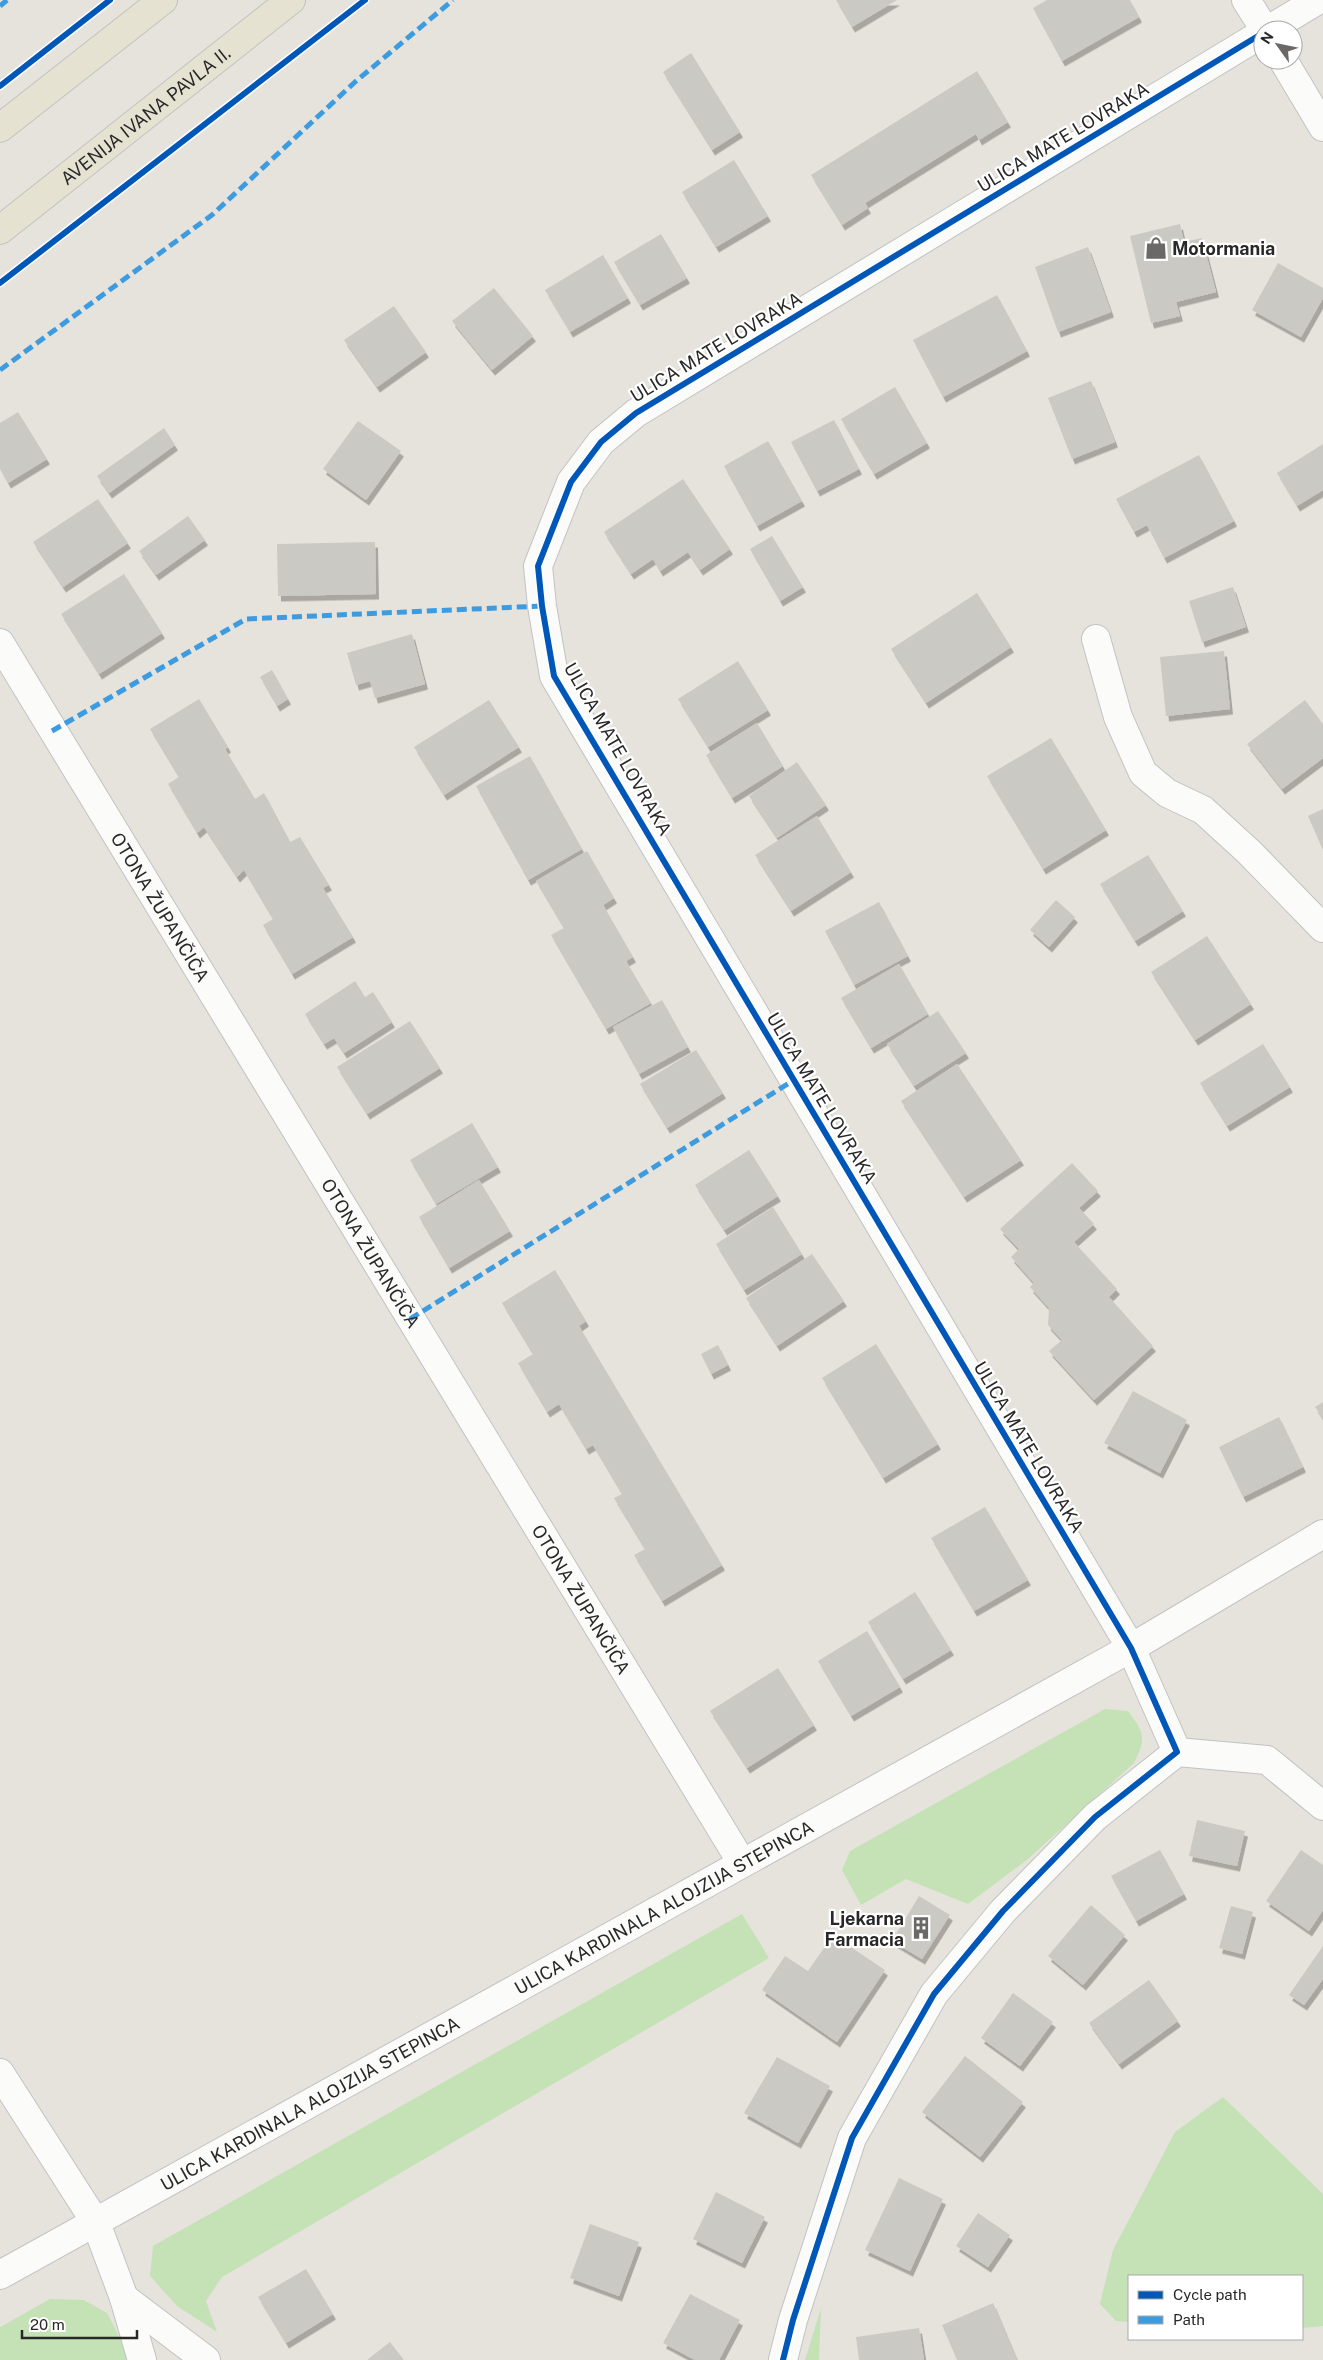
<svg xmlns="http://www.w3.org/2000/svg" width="1323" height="2360" font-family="'Public Sans',sans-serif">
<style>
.green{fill:#c4e2b5}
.building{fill:#cbc9c4;filter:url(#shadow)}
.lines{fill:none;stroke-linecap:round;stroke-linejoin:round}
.street-casing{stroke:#c3c2c3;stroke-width:30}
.secondary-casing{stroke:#c3c2c3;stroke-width:30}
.primary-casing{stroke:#c3c2c0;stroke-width:30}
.street{stroke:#fbfbfa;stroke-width:28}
.secondary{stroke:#fbfbfa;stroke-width:28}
.primary{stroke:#e6e2d2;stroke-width:28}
.quiet{stroke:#3d9ce0;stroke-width:5;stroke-dasharray:10 5;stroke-linecap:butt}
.cycleway-casing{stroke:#fff;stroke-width:9}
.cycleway{stroke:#0057b8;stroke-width:6}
.labels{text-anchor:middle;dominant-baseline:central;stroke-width:4.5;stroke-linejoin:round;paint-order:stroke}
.street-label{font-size:18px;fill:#282828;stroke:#fff}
.poi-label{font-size:18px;font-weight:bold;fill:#282828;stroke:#fff;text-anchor:start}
</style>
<defs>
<filter id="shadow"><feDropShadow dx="3" dy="5.5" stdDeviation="0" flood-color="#0004"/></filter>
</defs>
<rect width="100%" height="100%" fill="#e6e3dd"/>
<!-- green -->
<path class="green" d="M 1105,1709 L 1128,1711 C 1145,1733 1146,1739 1134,1763 L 1028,1859 L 968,1904 L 906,1879 L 861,1905 L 842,1870 L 850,1851 Z
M 742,1914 L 769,1958 L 222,2277 L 206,2301 L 217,2332 L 177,2306 L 150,2276 L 153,2246 Z
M 1223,2097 L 1323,2194 L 1323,2326 L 1302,2328 L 1302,2276 L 1129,2276 L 1129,2322 L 1116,2321 L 1100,2304 L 1113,2250 L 1175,2132 Z
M 50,2299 L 84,2300 L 107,2313 L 131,2360 L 0,2360 L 0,2327 Z
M 821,2308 L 819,2360 L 805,2360 Z"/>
<!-- building -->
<path class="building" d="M 836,0 L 897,0 L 852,27 Z
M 1047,0 L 1130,0 L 1139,17 L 1062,61 L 1033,8 Z
M 691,53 L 740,132 L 712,150 L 663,72 Z
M 977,71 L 1008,122 L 979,140 L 976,134 L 865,203 L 868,208 L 842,225 L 811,175 Z
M 734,160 L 768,216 L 716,247 L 682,192 Z
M 1180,224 L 1184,242 L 1202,238 L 1216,292 L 1176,302 L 1180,316 L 1151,323 L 1130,236 Z
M 661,234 L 687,278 L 640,305 L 614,262 Z
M 1088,247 L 1111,312 L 1058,332 L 1035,267 Z
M 603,255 L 628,298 L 570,332 L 545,290 Z
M 1278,263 L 1323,288 L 1323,298 L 1301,337 L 1252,310 Z
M 494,288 L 533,336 L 492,370 L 452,321 Z
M 997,295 L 1027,351 L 943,397 L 913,340 Z
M 394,306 L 426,352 L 377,387 L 344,340 Z
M 1091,381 L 1115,442 L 1072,459 L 1048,398 Z
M 895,387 L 927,443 L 874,474 L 841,419 Z
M 18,412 L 47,459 L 8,483 L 0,469 L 0,423 Z
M 834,420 L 859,469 L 817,491 L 791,442 Z
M 358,421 L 401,451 L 366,500 L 323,469 Z
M 164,428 L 175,445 L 109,493 L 97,476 Z
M 768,441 L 802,501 L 757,526 L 724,466 Z
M 1323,444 L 1323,490 L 1297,506 L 1277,473 Z
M 1199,455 L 1234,521 L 1164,558 L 1147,525 L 1134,532 L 1116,499 Z
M 683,479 L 730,549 L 700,570 L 688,552 L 660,571 L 653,559 L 631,574 L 604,532 Z
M 98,499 L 128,543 L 63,587 L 33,542 Z
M 188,516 L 205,540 L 156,575 L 139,551 Z
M 772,536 L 803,587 L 780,601 L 750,549 Z
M 375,542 L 376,594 L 278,596 L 277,544 Z
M 124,574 L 162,633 L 99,674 L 61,614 Z
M 1233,587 L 1246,627 L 1202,642 L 1189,601 Z
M 977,593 L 1011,647 L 926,703 L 891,649 Z
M 412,634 L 425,684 L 375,698 L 370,681 L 356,685 L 347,653 Z
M 1224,651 L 1230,709 L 1166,716 L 1160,657 Z
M 738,661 L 768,710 L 708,747 L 678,699 Z
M 272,670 L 288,699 L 277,706 L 260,677 Z
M 199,699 L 228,747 L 225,749 L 255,799 L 264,793 L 290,842 L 300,837 L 329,885 L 323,888 L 353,937 L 292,974 L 263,925 L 273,919 L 244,870 L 237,877 L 204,827 L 197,833 L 168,784 L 179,777 L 150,729 Z
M 489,700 L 519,747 L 444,795 L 414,747 Z
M 1305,700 L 1323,724 L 1323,758 L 1282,789 L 1247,744 Z
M 757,723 L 783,766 L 732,798 L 706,755 Z
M 1051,738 L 1106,830 L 1043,869 L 987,776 Z
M 530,756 L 582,849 L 528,880 L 476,786 Z
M 797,762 L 826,805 L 777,838 L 749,796 Z
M 1323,809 L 1323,850 L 1308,816 Z
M 817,816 L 851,872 L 791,911 L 755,855 Z
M 587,851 L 614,898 L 603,905 L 633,957 L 626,961 L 651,1003 L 606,1029 L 551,935 L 564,928 L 536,881 Z
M 1148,855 L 1183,911 L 1135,941 L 1100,884 Z
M 1056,900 L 1075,917 L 1049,947 L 1030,930 Z
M 879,902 L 908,956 L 854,985 L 825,931 Z
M 1207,936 L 1251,1004 L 1195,1040 L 1151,972 Z
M 899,964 L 928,1014 L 871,1048 L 841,998 Z
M 355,981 L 365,997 L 373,992 L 392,1022 L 344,1053 L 334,1038 L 324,1044 L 305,1014 Z
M 662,1000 L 688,1047 L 639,1074 L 613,1027 Z
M 938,1011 L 966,1053 L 914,1086 L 887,1044 Z
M 410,1021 L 440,1068 L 367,1114 L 337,1067 Z
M 1263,1044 L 1290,1087 L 1227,1126 L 1200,1083 Z
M 696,1050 L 723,1093 L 667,1128 L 640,1084 Z
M 957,1064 L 1021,1160 L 964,1197 L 901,1101 Z
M 472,1123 L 498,1167 L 436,1204 L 410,1160 Z
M 749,1150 L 778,1196 L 724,1230 L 695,1185 Z
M 1072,1163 L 1098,1191 L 1079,1208 L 1094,1224 L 1074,1242 L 1117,1289 L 1109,1297 L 1153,1346 L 1094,1400 L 1049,1351 L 1062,1340 L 1048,1325 L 1049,1308 L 1030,1287 L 1034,1283 L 1011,1257 L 1019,1249 L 1000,1229 Z
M 479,1180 L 510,1231 L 449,1268 L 419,1217 Z
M 773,1207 L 802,1254 L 744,1290 L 716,1244 Z
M 812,1254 L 844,1301 L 777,1346 L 746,1298 Z
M 555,1270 L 586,1321 L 579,1326 L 722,1565 L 662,1601 L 634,1555 L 645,1549 L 614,1498 L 622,1494 L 593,1445 L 586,1449 L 559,1404 L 547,1412 L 518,1363 L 533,1354 L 502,1303 Z
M 876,1344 L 938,1444 L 883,1478 L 822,1378 Z
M 718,1345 L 728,1365 L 711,1374 L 701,1354 Z
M 1133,1391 L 1187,1420 L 1160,1473 L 1104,1443 Z
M 1323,1402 L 1323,1419 L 1315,1407 Z
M 1279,1417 L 1303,1467 L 1243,1497 L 1219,1447 Z
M 985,1507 L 1028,1580 L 974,1611 L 931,1538 Z
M 915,1592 L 951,1650 L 903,1679 L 868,1622 Z
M 867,1631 L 900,1687 L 851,1716 L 818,1661 Z
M 778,1668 L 814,1725 L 747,1768 L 710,1711 Z
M 1197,1820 L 1245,1831 L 1237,1866 L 1189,1856 Z
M 1160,1850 L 1184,1894 L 1136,1921 L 1111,1876 Z
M 1301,1850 L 1323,1865 L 1323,1910 L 1309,1931 L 1266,1901 Z
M 919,1896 L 950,1915 L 922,1959 L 892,1941 Z
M 1091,1905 L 1125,1935 L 1083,1985 L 1048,1956 Z
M 1231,1906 L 1253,1912 L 1242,1954 L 1219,1948 Z
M 833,1935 L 885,1970 L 837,2042 L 762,1990 L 785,1956 L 808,1971 Z
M 1323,1946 L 1323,1979 L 1304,2005 L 1289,1995 Z
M 1149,1980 L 1178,2021 L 1119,2064 L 1089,2023 Z
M 1013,1993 L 1053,2022 L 1020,2066 L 981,2038 Z
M 965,2056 L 1023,2102 L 980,2157 L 922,2112 Z
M 777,2057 L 830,2086 L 798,2143 L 744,2113 Z
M 899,2178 L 943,2199 L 910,2271 L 865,2250 Z
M 716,2192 L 765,2217 L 742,2263 L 693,2239 Z
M 978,2213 L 1010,2235 L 988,2267 L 956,2246 Z
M 590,2224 L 639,2242 L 619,2296 L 570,2278 Z
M 306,2269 L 333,2314 L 286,2343 L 258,2297 Z
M 690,2294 L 740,2320 L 719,2360 L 695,2360 L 663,2343 Z
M 993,2303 L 1017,2360 L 957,2360 L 942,2325 Z
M 919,2328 L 924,2360 L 859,2360 L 856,2337 Z
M 390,2342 L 404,2360 L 367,2360 Z"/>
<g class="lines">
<defs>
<g id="street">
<path d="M 1268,30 L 1318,0"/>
<path d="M 1096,639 L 1118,717 L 1143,773 L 1167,793 L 1203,810 L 1249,852 L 1323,928"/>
<path id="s1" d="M 0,643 L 742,1863"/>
<path d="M 1177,1752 L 1267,1760 L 1323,1806"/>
<path d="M 0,2073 L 96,2223 L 124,2298 L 142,2360"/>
<path id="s2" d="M 0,2275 L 1131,1648 L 1323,1534"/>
<path d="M 124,2298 L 206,2360"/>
<path d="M 783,2360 L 793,2320 L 852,2138 L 934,1994 L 1003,1911 L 1095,1817 L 1177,1752 L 1131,1648 L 554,676 L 542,606 L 538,566 L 571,482 L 601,442 L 636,413 L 1263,33"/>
</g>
<path id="secondary" d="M 1246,0 L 1265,30
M 1283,60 L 1323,127"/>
<g id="primary">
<path d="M 0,128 L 163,0"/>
<path id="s3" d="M 0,230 L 291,0"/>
</g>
</defs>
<!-- street casing -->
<use href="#street" class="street-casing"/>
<!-- secondary casing -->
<use href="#secondary" class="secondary-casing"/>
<!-- primary casing -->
<use href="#primary" class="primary-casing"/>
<!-- street -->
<use href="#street" class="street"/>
<!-- secondary -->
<use href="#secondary" class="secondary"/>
<!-- primary -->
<use href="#primary" class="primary"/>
<!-- quiet -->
<path class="quiet" d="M 0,6 L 7,0
M 0,370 L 212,215 L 355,82 L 453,0
M 52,731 L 246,619 L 542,606
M 410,1319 L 794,1080"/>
<defs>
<path id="cycleway" d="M 0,86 L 110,0
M 0,283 L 365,0
M 783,2360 L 793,2320 L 852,2138 L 934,1994 L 1003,1911 L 1095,1817 L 1177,1752 L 1131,1648 L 554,676 L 542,606 L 538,566 L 571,482 L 601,442 L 636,413 L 1263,33"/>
</defs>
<!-- cycleway casing -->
<use href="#cycleway" class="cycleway-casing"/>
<!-- cycleway -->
<use href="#cycleway" class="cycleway"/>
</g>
<!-- icons -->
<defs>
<symbol id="shop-bare" viewBox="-9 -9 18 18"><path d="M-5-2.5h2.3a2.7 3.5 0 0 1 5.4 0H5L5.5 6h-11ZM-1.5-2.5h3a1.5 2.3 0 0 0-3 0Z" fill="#6a6967" stroke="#fff" stroke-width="2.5" paint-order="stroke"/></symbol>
<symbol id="building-bare" viewBox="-9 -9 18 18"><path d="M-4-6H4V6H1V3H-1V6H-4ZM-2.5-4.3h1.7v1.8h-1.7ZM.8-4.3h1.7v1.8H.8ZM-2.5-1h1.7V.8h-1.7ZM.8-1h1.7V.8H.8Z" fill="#6a6967" stroke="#fff" stroke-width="2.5" paint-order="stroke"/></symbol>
</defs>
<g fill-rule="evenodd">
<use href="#shop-bare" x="1140" y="232" width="32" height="32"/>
<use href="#building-bare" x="905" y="1912" width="32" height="32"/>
</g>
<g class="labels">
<!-- street labels -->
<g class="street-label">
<text stroke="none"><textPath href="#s3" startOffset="185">AVENIJA IVANA PAVLA II.</textPath></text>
<text transform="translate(1063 137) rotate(-31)">ULICA MATE LOVRAKA</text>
<text transform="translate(716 347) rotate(-31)">ULICA MATE LOVRAKA</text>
<text transform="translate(618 749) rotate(60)">ULICA MATE LOVRAKA</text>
<text stroke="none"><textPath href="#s1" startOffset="309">OTONA ŽUPANČIČA</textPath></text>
<text transform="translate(822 1098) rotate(59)">ULICA MATE LOVRAKA</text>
<text stroke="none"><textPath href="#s1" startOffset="714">OTONA ŽUPANČIČA</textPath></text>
<text transform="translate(1029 1447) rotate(59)">ULICA MATE LOVRAKA</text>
<text stroke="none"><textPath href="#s1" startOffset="1119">OTONA ŽUPANČIČA</textPath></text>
<text stroke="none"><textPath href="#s2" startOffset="759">ULICA KARDINALA ALOJZIJA STEPINCA</textPath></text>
<text stroke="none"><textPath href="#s2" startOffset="354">ULICA KARDINALA ALOJZIJA STEPINCA</textPath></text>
</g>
<!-- poi labels -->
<g class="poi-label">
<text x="1172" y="248">Motormania</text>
<text x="904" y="1918" text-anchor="end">Ljekarna<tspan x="904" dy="21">Farmacia</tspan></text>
</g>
</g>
<!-- legend -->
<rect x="1128" y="2275" width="175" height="65" fill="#ffffff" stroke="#a9a9a9"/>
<rect x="1138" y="2291" width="25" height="8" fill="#0057b8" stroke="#a9a9a9"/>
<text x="1173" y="2300" font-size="15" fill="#282828">Cycle path</text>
<rect x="1138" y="2316" width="25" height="8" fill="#3d9ce0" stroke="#a9a9a9"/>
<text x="1173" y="2325" font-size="15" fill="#282828">Path</text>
<!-- north arrow -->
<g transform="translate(1278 45) rotate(303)"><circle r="24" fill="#ffffff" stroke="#a9a9a9"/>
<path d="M0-4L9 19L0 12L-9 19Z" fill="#6a6967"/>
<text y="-8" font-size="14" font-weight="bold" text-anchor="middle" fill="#282828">N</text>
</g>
<!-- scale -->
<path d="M22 2330v8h115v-8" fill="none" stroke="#282828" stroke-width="2.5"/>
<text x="30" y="2330" font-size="15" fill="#282828" stroke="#ffffff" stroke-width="4" paint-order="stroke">20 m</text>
</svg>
